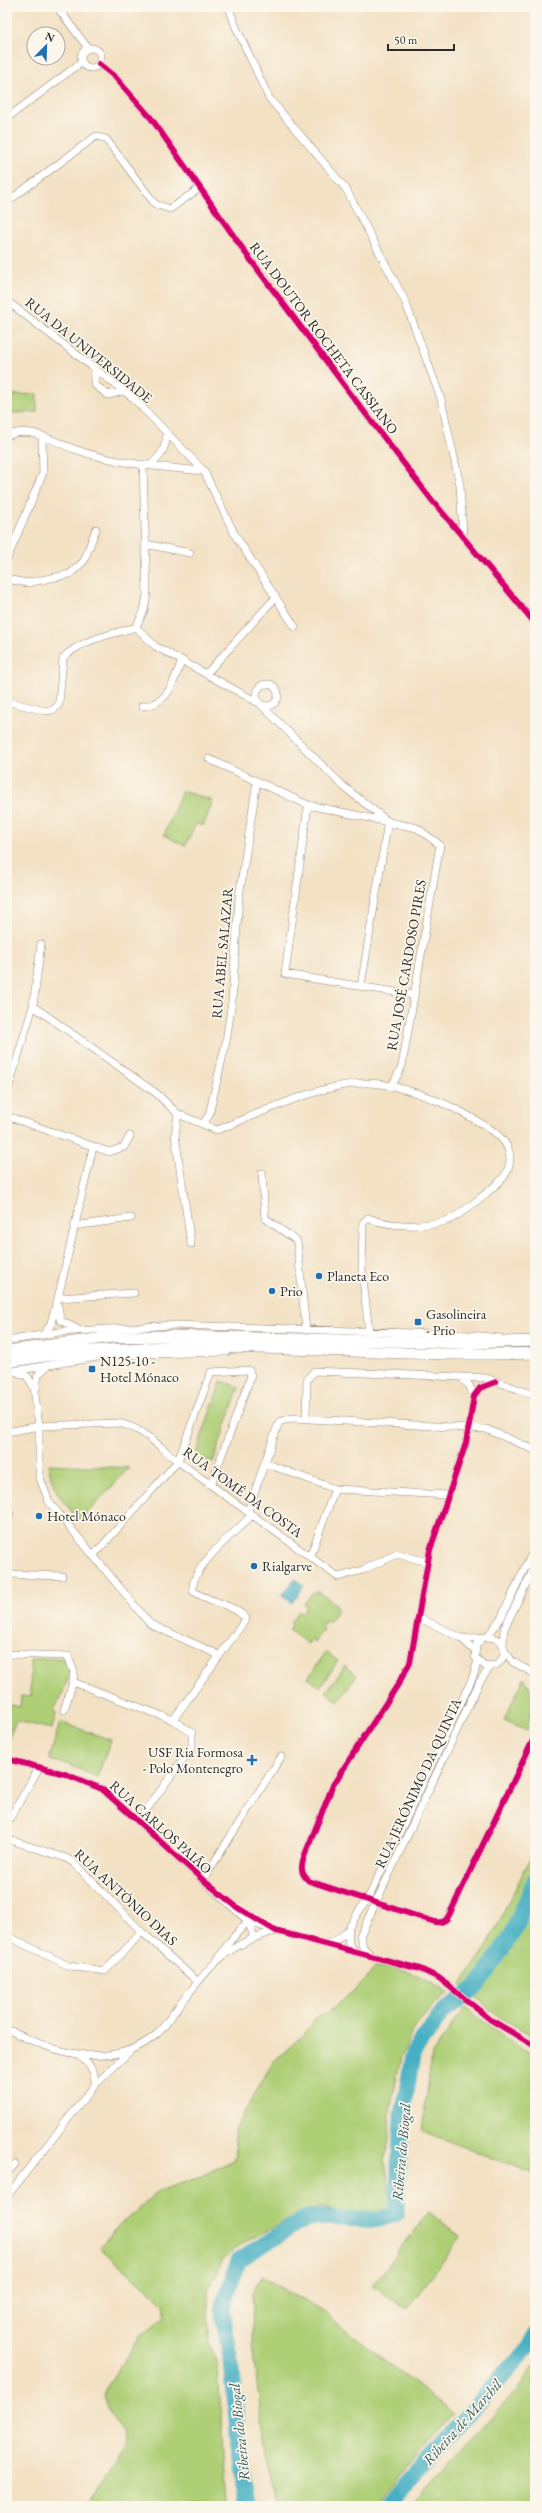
<svg xmlns="http://www.w3.org/2000/svg" width="542" height="2513" font-family="'EB Garamond',serif">
<style>
.green{fill:#afcf77;stroke:#6d7d51}
.water{fill:#44afc3;stroke:#386d77}
.lines{fill:none;stroke-linecap:round;stroke-linejoin:round}
.river{stroke:#44afc3;stroke-width:16}
.street-casing{stroke:#8f8678;stroke-width:8}
.primary-casing{stroke:#8f8678;stroke-width:12}
.street{stroke:#fff;stroke-width:7}
.primary{stroke:#fff;stroke-width:11}
.cycleway-casing{stroke:#fbf7ec;stroke-width:8}
.cycleway{stroke:#d6006c;stroke-width:6}
.poi-dot{fill:#1f6fb2;stroke:#fbf7ec;stroke-width:1.5}
.labels{text-anchor:middle;dominant-baseline:central;stroke-width:3.5;stroke-linejoin:round;paint-order:stroke}
.street-label{font-size:14px;fill:#2b2b2b;stroke:#fbf7ec}
.poi-label{font-size:14px;fill:#2b2b2b;stroke:#fbf7ec;text-anchor:start}
.water-label{font-size:15px;font-style:italic;fill:#345960;stroke:#fbf7ec}
</style>
<rect width="100%" height="100%" fill="#fbf7ec"/>
<filter id="ink" filterUnits="userSpaceOnUse"><feTurbulence type="fractalNoise" baseFrequency=".025" numOctaves="2"/><feDisplacementMap in="SourceGraphic" scale="8" xChannelSelector="R" yChannelSelector="G"/><feConvolveMatrix kernelMatrix="1 2 1 2 8 2 1 2 1" color-interpolation-filters="sRGB"/></filter>
<filter id="wash" filterUnits="userSpaceOnUse"><feTurbulence type="fractalNoise" baseFrequency=".012" numOctaves="4" result="noise"/><feDisplacementMap in="SourceGraphic" scale="16" xChannelSelector="R" yChannelSelector="G"/><feGaussianBlur stdDeviation="0.9" result="paint"/><feColorMatrix in="noise" values="0 0 0 0 0 0 0 0 0 0 0 0 0 0 0 0 0 1.4 0 .05"/><feComposite in="paint" operator="in"/></filter>
<g filter="url(#wash)">
<rect width="100%" height="100%" fill="#f3e1c4"/>
<!-- green -->
<path class="green" d="M 37,394 L 37,412 L 11,413 L 11,395 Z
M 182,791 L 213,801 L 203,826 L 196,824 L 185,846 L 164,835 Z
M 221,1381 L 239,1387 L 213,1462 L 195,1456 Z
M 49,1464 L 129,1468 L 80,1521 C 63,1501 51,1491 49,1464 Z
M 318,1591 L 337,1605 L 335,1608 L 338,1610 L 329,1622 L 326,1620 L 321,1627 L 323,1630 L 314,1642 L 311,1639 L 308,1644 L 289,1630 L 292,1625 L 290,1623 L 299,1611 L 301,1613 L 307,1606 L 304,1604 L 313,1592 L 316,1594 Z
M 326,1652 L 338,1661 L 320,1687 L 308,1678 Z
M 60,1658 L 67,1661 C 74,1676 60,1697 54,1710 L 56,1714 L 52,1729 L 16,1721 L 7,1742 L 7,1704 L 20,1707 L 21,1696 L 30,1697 L 31,1659 Z
M 345,1666 L 357,1675 L 338,1701 L 326,1692 Z
M 524,1678 C 536,1691 531,1713 527,1730 L 504,1720 Z
M 60,1722 L 111,1740 L 97,1777 L 69,1765 L 49,1760 Z
M 535,1849 L 535,2037 L 499,2017 L 461,1984 L 485,1950 Z
M 375,1967 C 405,1967 424,1976 448,1993 L 434,2004 L 416,2026 L 401,2057 L 390,2110 L 389,2139 L 385,2159 L 391,2208 L 384,2212 L 358,2215 L 321,2208 L 298,2215 L 239,2245 L 221,2263 L 208,2291 L 209,2346 L 218,2366 L 226,2506 L 86,2506 L 125,2445 L 124,2431 L 109,2411 L 104,2395 L 109,2383 L 140,2336 L 165,2317 L 164,2303 L 100,2248 L 111,2233 L 159,2191 L 195,2179 L 234,2160 L 236,2154 L 234,2130 L 273,2062 L 302,2036 L 316,2018 L 328,2013 L 365,1981 Z
M 465,2007 L 518,2047 L 535,2054 L 535,2174 L 422,2131 L 432,2054 Z
M 429,2212 L 461,2237 L 407,2309 L 373,2285 Z
M 261,2276 L 322,2311 L 453,2414 L 374,2506 L 273,2506 L 252,2346 L 253,2292 Z
M 535,2366 L 535,2506 L 411,2506 L 517,2390 Z"/>
<!-- water -->
<path class="water" d="M 295,1579 L 304,1586 L 292,1603 L 282,1595 Z"/>
<g class="lines">
<!-- river -->
<path class="river" d="M 247,2506 L 240,2461 L 232,2366 L 222,2310 L 239,2260 L 307,2217 L 377,2220 L 396,2214 L 401,2124 L 413,2053 L 443,2012 L 477,1986 L 511,1936 L 535,1880
M 386,2506 L 528,2348 L 535,2335"/>
</g>
</g>
<g filter="url(#ink)">
<g class="lines">
<defs>
<path id="street" d="M 57,7 L 88,48
M 229,7 L 235,25 L 269,98 L 346,189 L 405,301 L 441,399 L 460,485 L 463,535
M81 58a10 10 0 1 1 20 0a10 10 0 1 1-20 0Z
M 99,64 L 115,77 L 151,118 L 247,255 L 356,401 L 431,499 L 535,623
M 7,118 L 82,62
M 7,202 L 96,136 L 106,139 L 155,204 L 170,209 L 200,188
M 7,301 L 133,398 L 204,471 L 235,535 L 295,627
M 95,368 L 94,384 L 108,395 L 124,391
M 7,436 C 31,425 51,441 74,449 C 115,464 161,467 204,471
M 150,465 C 162,456 165,449 167,434
M 145,544 L 190,553
M 7,559 L 43,473 L 42,436
M 7,579 L 27,583 L 70,574 L 84,561 L 96,529
M 136,627 L 155,646 L 257,702
M 206,674 L 275,598
M256 695a11 11 0 1 1 22 0a11 11 0 1 1-22 0Z
M 7,701 L 45,711 L 53,710 L 59,704 L 63,658 C 82,639 111,635 136,627 L 144,611 L 147,594 L 143,465
M 261,705 L 343,786 L 386,820
M 142,706 C 169,705 173,682 182,660
M 209,759 L 308,805 L 417,828 L 440,845 L 402,1066 L 391,1088
M 308,805 L 285,974 L 413,995
M 361,986 L 388,821
M 33,1006 L 156,1093 L 178,1114 L 175,1135 L 191,1244
M 7,1093 L 33,1006 L 41,944
M 178,1114 L 217,1130 C 262,1113 316,1085 364,1083 C 394,1082 446,1102 472,1118 C 487,1127 509,1137 510,1158 C 510,1163 508,1171 505,1175 C 500,1184 455,1219 446,1221 C 423,1227 389,1227 368,1218 L 363,1223 L 362,1271 L 369,1332
M 7,1116 L 109,1152 L 124,1147 L 130,1136
M 203,1124 L 209,1115 L 226,1042 L 232,1001 L 239,897 L 257,781
M 262,1173 L 265,1218 L 297,1241 L 306,1330
M 74,1226 L 131,1218
M 58,1298 L 134,1293
M 58,1306 L 60,1320 L 77,1329
M 43,1335 L 50,1326 L 58,1298 L 93,1147
M 7,1341 L 59,1332 L 175,1325 L 471,1335 L 500,1338
M 14,1371 L 27,1376 L 34,1387 L 39,1426 L 39,1475 L 49,1502 L 150,1624 L 219,1655
M 7,1372 L 110,1355 L 227,1352
M 461,1378 L 469,1385 L 474,1396
M 496,1382 L 480,1388 L 474,1396 L 466,1443 L 430,1550 L 410,1663 L 397,1686 L 333,1785 L 304,1857 C 301,1867 300,1873 309,1881 L 435,1922 C 445,1923 447,1920 451,1911 L 535,1736
M 36,1389 L 38,1375 L 47,1366
M 306,1418 L 307,1380 L 314,1371 L 486,1378 L 535,1395
M 7,1432 L 39,1426 L 118,1423 C 144,1428 159,1447 179,1462 C 232,1500 285,1539 338,1577 L 363,1570 L 397,1554 L 428,1562
M 265,1463 L 335,1489 L 448,1495
M 248,1511 L 279,1422 L 292,1418 L 486,1429 L 535,1450
M 7,1514 L 10,1514
M 93,1556 L 178,1461 L 211,1372 L 249,1370 L 251,1376 L 211,1484
M 310,1557 L 335,1489
M 7,1574 L 62,1576
M 418,1617 L 461,1638 L 475,1651
M 487,1637 L 501,1618 L 535,1547
M 461,1638 C 474,1640 500,1630 504,1648 C 505,1656 502,1661 496,1665 L 485,1666 L 475,1657 L 476,1645 L 483,1638
M 503,1646 L 504,1629 L 535,1566
M 504,1650 L 513,1662 L 535,1674
M 7,1654 L 68,1656 L 74,1672 L 73,1682 L 173,1720
M 64,1710 L 73,1682
M 7,1759 L 65,1774 L 102,1789 L 248,1921 L 254,1937
M 139,1820 L 192,1747 L 192,1733 L 173,1720 L 246,1619 C 235,1604 208,1602 193,1591 C 189,1568 237,1531 252,1515
M 7,1823 L 39,1768
M 7,1835 L 10,1840 L 66,1858 L 74,1863 L 142,1932 L 198,1982
M 203,1880 L 281,1757
M 349,1931 C 348,1940 347,1946 355,1951
M 7,1936 L 69,1966 L 105,1971 L 142,1932
M 326,1944 C 352,1937 351,1917 368,1899 L 473,1677 L 478,1660
M 371,1956 L 363,1947 L 360,1936 L 480,1681 L 491,1666
M 216,1962 L 230,1941 L 248,1921 L 276,1931 L 420,1969 L 439,1978 L 491,2020 L 535,2046
M 7,2029 C 53,2053 114,2072 158,2033 C 165,2026 172,2015 178,2007 C 210,1967 224,1944 276,1931
M 78,2054 C 88,2064 96,2070 95,2085
M 7,2173 L 15,2164
M 7,2196 L 95,2085 L 131,2050"/>
<path id="primary" d="M 7,1351 L 112,1337 L 171,1336 L 469,1343 L 535,1341
M 7,1362 C 181,1330 359,1360 535,1353"/>
</defs>
<!-- street casing -->
<use href="#street" class="street-casing"/>
<!-- primary casing -->
<use href="#primary" class="primary-casing"/>
<!-- street -->
<use href="#street" class="street"/>
<!-- primary -->
<use href="#primary" class="primary"/>
<defs>
<path id="cycleway" d="M 99,64 L 115,77 L 151,118 L 247,255 L 356,401 L 431,499 L 535,623
M 496,1382 L 480,1388 L 474,1396 L 466,1443 L 430,1550 L 410,1663 L 397,1686 L 333,1785 L 304,1857 C 301,1867 300,1873 309,1881 L 435,1922 C 445,1923 447,1920 451,1911 L 535,1736
M 7,1759 L 65,1774 L 102,1789 L 203,1880 L 238,1908 L 276,1931 L 420,1969 L 439,1978 L 491,2020 L 535,2046"/>
</defs>
<!-- cycleway casing -->
<use href="#cycleway" class="cycleway-casing"/>
<!-- cycleway -->
<use href="#cycleway" class="cycleway"/>
</g>
</g>
<!-- markers -->
<g class="poi-dot">
<circle cx="319" cy="1276" r="4"/>
<circle cx="272" cy="1291" r="4"/>
<rect x="414" y="1318" width="8" height="8" rx="2"/>
<rect x="88" y="1365" width="8" height="8" rx="2"/>
<circle cx="39" cy="1516" r="4"/>
<circle cx="254" cy="1566" r="4"/>
<path d="M250 1754h4v4h4v4h-4v4h-4v-4h-4v-4h4z"/>
</g>
<g class="labels">
<!-- street labels -->
<g class="street-label">
<text transform="translate(324 338) rotate(53)">RUA DOUTOR ROCHETA CASSIANO</text>
<text transform="translate(89 350) rotate(39)">RUA DA UNIVERSIDADE</text>
<text transform="translate(222 953) rotate(-85)">RUA ABEL SALAZAR</text>
<text transform="translate(406 965) rotate(-80)">RUA JOSÉ CARDOSO PIRES</text>
<text transform="translate(243 1492) rotate(36)">RUA TOMÉ DA COSTA</text>
<text transform="translate(418 1783) rotate(-65)">RUA JERÓNIMO DA QUINTA</text>
<text transform="translate(161 1827) rotate(42)">RUA CARLOS PAIÃO</text>
<text transform="translate(126 1897) rotate(43)">RUA ANTÓNIO DIAS</text>
</g>
<!-- poi labels -->
<g class="poi-label">
<text x="327" y="1276">Planeta Eco</text>
<text x="280" y="1291">Prio</text>
<text x="426" y="1314">Gasolineira<tspan x="426" dy="16">- Prio</tspan></text>
<text x="100" y="1361">N125-10 -<tspan x="100" dy="16">Hotel Mónaco</tspan></text>
<text x="47" y="1516">Hotel Mónaco</text>
<text x="262" y="1566">Rialgarve</text>
<text x="243" y="1752" text-anchor="end">USF Ria Formosa<tspan x="243" dy="16">- Polo Montenegro</tspan></text>
</g>
<!-- water labels -->
<g class="water-label">
<text transform="translate(401 2152) rotate(-85)">Ribeira do Biogal</text>
<text transform="translate(462 2422) rotate(-48)">Ribeira de Marchil</text>
<text transform="translate(239 2432) rotate(-96)">Ribeira do Biogal</text>
</g>
</g>
<!-- margin -->
<rect width="542" height="2513" fill="none" stroke="#fbf7ec" stroke-width="24"/>
<!-- north arrow -->
<g transform="translate(46 46) rotate(23)"><circle r="19" fill="#fbf7ec" stroke="#a8a59f"/>
<path d="M0-3L7 15L0 10L-7 15Z" fill="#1f6fb2"/>
<text y="-6" font-size="11" font-weight="bold" text-anchor="middle" fill="#2b2b2b">N</text>
</g>
<!-- scale -->
<path d="M388 44v6h66v-6" fill="none" stroke="#2b2b2b" stroke-width="2"/>
<text x="394" y="44" font-size="12" fill="#2b2b2b" stroke="#fbf7ec" stroke-width="3" paint-order="stroke">50 m</text>
</svg>
